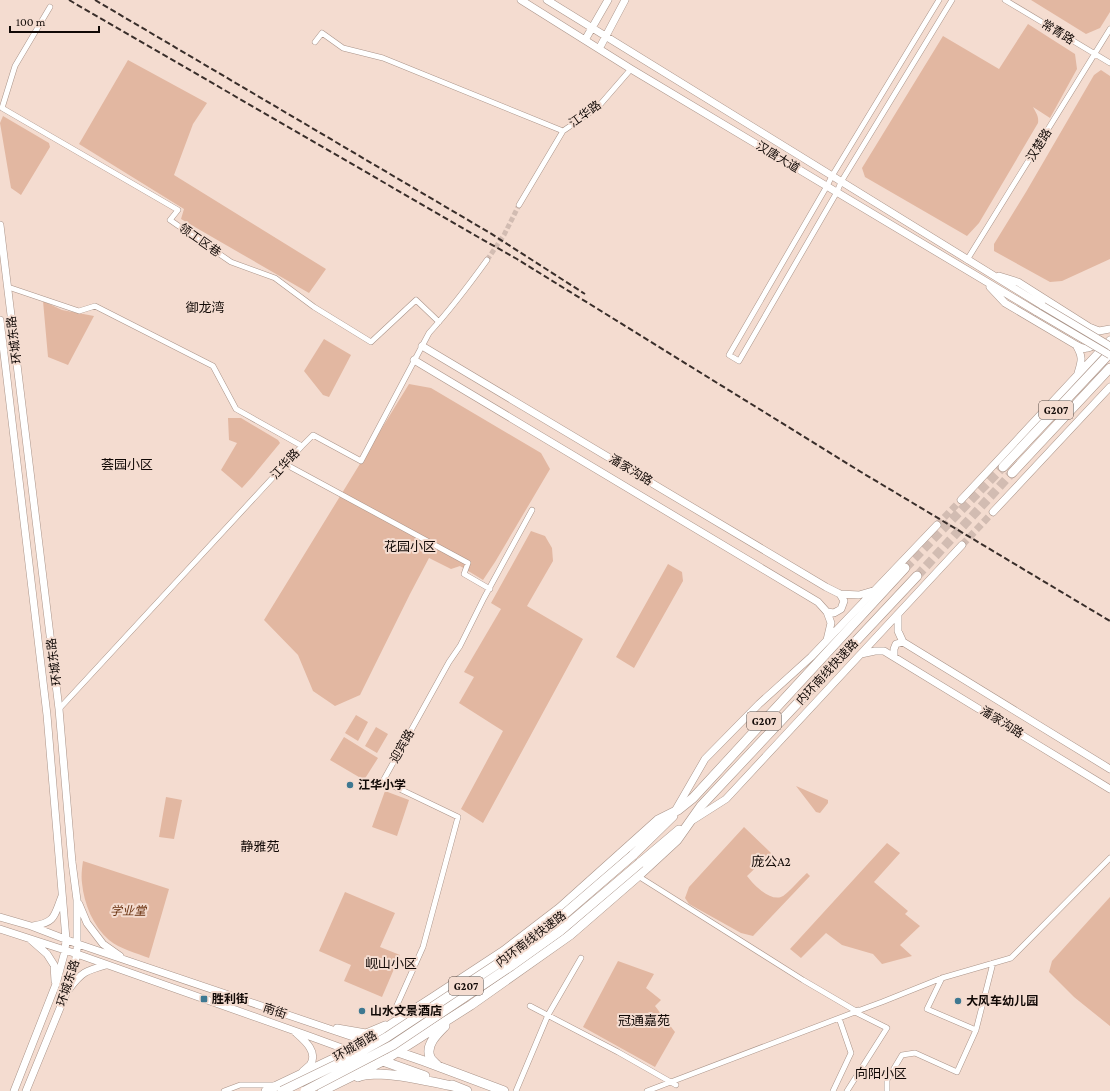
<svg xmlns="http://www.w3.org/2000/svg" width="1110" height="1091" font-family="'Crimson Pro','Noto Sans SC',serif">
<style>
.green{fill:#e2b7a1}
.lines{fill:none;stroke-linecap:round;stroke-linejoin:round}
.street-tunnel{stroke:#d2bcb2;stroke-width:5;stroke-dasharray:5 2.5;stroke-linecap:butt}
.secondary-tunnel{stroke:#d2bcb2;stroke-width:7;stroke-dasharray:7 3.5;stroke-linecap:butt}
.highway-tunnel{stroke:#d2bcb2;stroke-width:9;stroke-dasharray:9 4.5;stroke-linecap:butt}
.street-casing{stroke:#aa9489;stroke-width:6}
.secondary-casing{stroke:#aa9489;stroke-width:8}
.highway-casing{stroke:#aa9489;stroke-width:10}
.street{stroke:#fff;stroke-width:5}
.secondary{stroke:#fff;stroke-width:7}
.highway{stroke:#fff;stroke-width:9}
.rail{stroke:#392e2a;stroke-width:2;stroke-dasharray:6 3;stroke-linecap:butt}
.secondary-bridge-casing{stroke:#aa9489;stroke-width:8;stroke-linecap:butt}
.highway-bridge-casing{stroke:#aa9489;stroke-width:10;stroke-linecap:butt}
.secondary-bridge{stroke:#fff;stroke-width:7}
.highway-bridge{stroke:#fff;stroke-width:9}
.poi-dot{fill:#3e7891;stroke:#f4dcd0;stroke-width:1.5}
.labels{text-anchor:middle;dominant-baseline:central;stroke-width:4;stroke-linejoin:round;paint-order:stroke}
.shield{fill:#f4dcd0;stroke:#554843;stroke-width:1}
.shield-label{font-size:11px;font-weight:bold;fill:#110906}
.street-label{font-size:12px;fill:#110906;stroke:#f4dcd0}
.poi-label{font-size:12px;font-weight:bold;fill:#110906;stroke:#f4dcd0;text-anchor:start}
.park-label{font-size:12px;font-style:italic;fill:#69310f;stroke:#f4dcd0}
.neighbourhood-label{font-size:13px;fill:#110906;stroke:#f4dcd0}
</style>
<rect width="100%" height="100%" fill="#f4dcd0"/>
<!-- green -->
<path class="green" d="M 1031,0 L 1110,0 L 1110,12 L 1100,28 L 1086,34 Z
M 1028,24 L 1075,54 L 1077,69 L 1050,118 L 1033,107 C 1036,113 1039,116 1038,123 L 979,223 L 967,236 L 865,177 L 862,168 L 943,36 L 999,69 Z
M 128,60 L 207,103 L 193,124 L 174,175 L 326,269 L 309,293 L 181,219 L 184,209 L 79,144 Z
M 1101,70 L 1110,76 L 1110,259 L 1062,281 L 1050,282 L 994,251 L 994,244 L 1026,192 L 1094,75 Z
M 3,116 L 49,143 L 50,147 L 21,195 L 11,188 L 0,123 Z
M 43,301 L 62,310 L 94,316 L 68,365 L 48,357 Z
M 324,339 L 351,355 L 329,397 L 323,395 L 304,371 Z
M 409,384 L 431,388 L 541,453 L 550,469 L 495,562 L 483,580 L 460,566 L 451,569 L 429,558 L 410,594 L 360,695 L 335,706 L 313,691 L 298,655 L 264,620 Z
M 228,418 L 241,418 L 278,440 L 280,443 L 252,477 L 242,488 L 221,470 L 237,443 L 229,440 Z
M 531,531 L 545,536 L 552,548 L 553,561 L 527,606 L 583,639 L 483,823 L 461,809 L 503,731 L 459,703 L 474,677 L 464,672 L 501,609 L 491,603 Z
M 668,564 L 682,572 L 683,581 L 634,668 L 616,657 Z
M 356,715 L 368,722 L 358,741 L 345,733 Z
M 376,727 L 388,734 L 377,753 L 365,746 Z
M 344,737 L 378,758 L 364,780 L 330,760 Z
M 796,786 L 828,800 L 828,803 L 820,813 L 816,812 Z
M 385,791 L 409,800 L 397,836 L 372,827 Z
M 166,797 L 182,800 L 174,839 L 159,837 Z
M 744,827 L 771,853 L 747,876 C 753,884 769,901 781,897 C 786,896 801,878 807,873 L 810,876 L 753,936 L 741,933 L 689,904 L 685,898 L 689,887 Z
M 887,843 L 900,853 L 874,882 L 908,911 L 905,914 L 920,926 L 900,945 L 912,956 L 882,964 L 873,954 L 842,945 L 826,933 L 801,958 L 790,949 Z
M 83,861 L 169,889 L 149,958 C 136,953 120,949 109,940 C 93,926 84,904 82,883 C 81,876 82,868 83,861 Z
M 345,892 L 395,913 L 380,947 L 400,955 L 382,997 L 344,981 L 351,965 L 319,951 Z
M 1110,897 L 1110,1026 L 1074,997 L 1049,972 L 1052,961 Z
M 618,961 L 654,974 L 646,988 L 661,1000 L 655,1006 L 675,1032 L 655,1067 L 583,1027 Z"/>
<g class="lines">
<!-- street-tunnel -->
<path class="street-tunnel" d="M 487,260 L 504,235 L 519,205"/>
<!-- secondary-tunnel -->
<path class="secondary-tunnel" d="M 937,525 L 961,500
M 962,545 L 993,512"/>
<!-- highway-tunnel -->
<path class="highway-tunnel" d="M 905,568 L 1003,467
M 917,576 L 1012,473"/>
<defs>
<path id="street" d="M 939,0 L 832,176 L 827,186 L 729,355 L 739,361 L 837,192 L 841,182 L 952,0
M 1005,0 L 1110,63
M 50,7 L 15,66 L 2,108 L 178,210 L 170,220 L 231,262 L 275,278 L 314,307 L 371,342 L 416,300 L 439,322
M 315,42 L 322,33 L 343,48 L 383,58 L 563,131
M 519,205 L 563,131 L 598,107 L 631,69
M 967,260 L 1110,29
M 8,287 L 79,311 L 95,306 L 213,366 L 236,409 L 302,446
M 285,464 L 468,563 L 464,574 L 490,589
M 59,709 L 302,446 L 313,435 L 361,461 L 429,333 C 450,310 469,285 487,260
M 638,876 L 803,980 L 856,1011 L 858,1010
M 942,978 L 927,1009 L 976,1030
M 530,1006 L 618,1052 L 676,1085
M 402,1018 L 393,1014 L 423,947 L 458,817 L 383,781 L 449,662 L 460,646 L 484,598 L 532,510
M 224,1091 L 240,1085 L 274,1085
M 516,1091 L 548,1015 L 581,958
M 647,1091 L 863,1009 L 882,1002 L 942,978 L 1011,958 L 1110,858
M 833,1091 L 851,1053 L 839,1018
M 847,1091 L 887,1028 L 855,1012
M 887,1091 L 887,1080 L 902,1055 L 915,1053 L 957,1072 L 976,1030 L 993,963"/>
<path id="secondary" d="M 521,0 L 631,69 L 1037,312
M 547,0 L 1043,306
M 585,40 L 608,0
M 599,49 L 625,0
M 0,225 L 59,709 L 72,862 L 77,900 L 77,954 L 67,991 L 26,1091
M 999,276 L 1018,282 L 1089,327 L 1099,331 L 1110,329
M 990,287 L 1005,303 L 1076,345 C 1083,357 1082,360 1078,373
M 0,320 L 47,715 L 66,939 L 65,951 L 56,984 L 14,1091
M 1076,345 C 1084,350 1088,349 1095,345 L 1096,340 L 1095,333
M 422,346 L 826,587 L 840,594 L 859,595 L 876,590
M 414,360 L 818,602 L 827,612 L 831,623 L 827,640
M 961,500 L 1110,340
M 993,512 L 1110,387
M 827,612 L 834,613 L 841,609 L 844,601 L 840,594
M 898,614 L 898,631 L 903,642 L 1110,769
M 861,654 L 875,651 L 884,651 L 1110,789
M 894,656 L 894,649 L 896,644 L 903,642
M 675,811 L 705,759 L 759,704 L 811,657 L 937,525
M 693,820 L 726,799 L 962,545
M 79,904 L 87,923 L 103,944 L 120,956
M 0,917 L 31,926 L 78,944 L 365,1041
M 33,926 C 56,922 54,916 62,896
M 0,929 L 77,954 L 309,1036 L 350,1051
M 31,940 L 47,954 L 54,965 L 55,981
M 69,989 C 82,972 85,971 106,965
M 337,1028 L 366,1033 L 385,1025
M 295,1032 C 304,1040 319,1052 310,1065 C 308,1067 305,1069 303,1071"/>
<path id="highway" d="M 1003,467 L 1110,353
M 1012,473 L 1110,368
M 633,855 L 673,816
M 640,863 L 679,830
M 369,1042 L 424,1061 L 504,1091
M 380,1060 L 425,1076
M 437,1065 C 435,1063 431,1060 430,1057 C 425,1045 438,1033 445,1026
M 358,1077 C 364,1074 370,1075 376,1074 C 403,1074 430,1082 457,1087
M 452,1085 L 467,1091
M 266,1091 L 350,1051 L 434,997 L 504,951 L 560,908 L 658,820 L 678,810 L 693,798 L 905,568
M 322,1091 L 383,1061 L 397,1052 L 471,1005 L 570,935 L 638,876 L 677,840 L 701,806 L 917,576"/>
</defs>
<!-- street casing -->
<use href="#street" class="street-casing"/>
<!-- secondary casing -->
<use href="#secondary" class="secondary-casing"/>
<!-- highway casing -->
<use href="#highway" class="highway-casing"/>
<!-- street -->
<use href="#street" class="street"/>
<!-- secondary -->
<use href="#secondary" class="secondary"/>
<!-- highway -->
<use href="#highway" class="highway"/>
<!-- rail -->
<path class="rail" d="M 69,0 L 478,237 L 517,259 L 861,472 L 1110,621
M 95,0 L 490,233 L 585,294"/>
<defs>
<path id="secondary-bridge" d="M 1043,306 L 1110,346
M 1037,312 L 1110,355"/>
<path id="highway-bridge" d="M 282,1091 L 346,1060 L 387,1037 L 505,959 L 554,923 L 633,855
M 305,1091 L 393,1045 L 511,966 L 560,931 L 640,863"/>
</defs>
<!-- secondary-bridge casing -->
<use href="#secondary-bridge" class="secondary-bridge-casing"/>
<!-- highway-bridge casing -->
<use href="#highway-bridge" class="highway-bridge-casing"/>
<!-- secondary-bridge -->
<use href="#secondary-bridge" class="secondary-bridge"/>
<!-- highway-bridge -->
<use href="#highway-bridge" class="highway-bridge"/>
</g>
<!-- markers -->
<g class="poi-dot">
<circle cx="350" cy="785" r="4"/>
<rect x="200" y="995" width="8" height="8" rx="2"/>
<circle cx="958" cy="1001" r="4"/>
<circle cx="362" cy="1011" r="4"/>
</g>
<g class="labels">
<!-- shield labels -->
<g class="shield">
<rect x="1039" y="401" width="34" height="18" rx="3"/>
<rect x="747" y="712" width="34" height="18" rx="3"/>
<rect x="449" y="977" width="34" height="18" rx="3"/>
</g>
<g class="shield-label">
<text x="1056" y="410">G207</text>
<text x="764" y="721">G207</text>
<text x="466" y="986">G207</text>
</g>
<!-- street labels -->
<g class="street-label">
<text transform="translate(1058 32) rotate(31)">常青路</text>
<text transform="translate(585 114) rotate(-36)">江华路</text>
<text transform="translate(1039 145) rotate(-58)">汉楚路</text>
<text transform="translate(778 157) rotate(31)">汉唐大道</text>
<text transform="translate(200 240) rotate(35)">领工区巷</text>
<text transform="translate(14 340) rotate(-97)">环城东路</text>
<text transform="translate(285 464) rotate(-47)">江华路</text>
<text transform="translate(631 470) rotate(31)">潘家沟路</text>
<text transform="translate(54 662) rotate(-97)">环城东路</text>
<text transform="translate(827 672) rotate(-47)">内环南线快速路</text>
<text transform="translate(1002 722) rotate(32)">潘家沟路</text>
<text transform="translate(402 746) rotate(-61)">迎宾路</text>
<text transform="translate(531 939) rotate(-37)">内环南线快速路</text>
<text transform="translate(68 983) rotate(-72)">环城东路</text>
<text transform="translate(275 1011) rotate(19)">南街</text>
<text transform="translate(355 1046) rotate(-30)">环城南路</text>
</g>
<!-- poi labels -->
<g class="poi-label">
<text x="358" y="785">江华小学</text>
<text x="212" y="999">胜利街</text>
<text x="966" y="1001">大风车幼儿园</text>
<text x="370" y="1011">山水文景酒店</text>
</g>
<!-- park labels -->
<g class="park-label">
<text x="128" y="911">学业堂</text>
</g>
<!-- neighbourhood labels -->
<g class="neighbourhood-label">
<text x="205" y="307">御龙湾</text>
<text x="127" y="464">荟园小区</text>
<text x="410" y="546">花园小区</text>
<text x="260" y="846">静雅苑</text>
<text x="771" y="861">庞公A2</text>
<text x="391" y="963">岘山小区</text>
<text x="644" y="1020">冠通嘉苑</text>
<text x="881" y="1073">向阳小区</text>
</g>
</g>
<!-- scale -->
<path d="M10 26v6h89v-6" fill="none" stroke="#110906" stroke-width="2"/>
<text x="16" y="26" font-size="12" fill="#110906" stroke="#f4dcd0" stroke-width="3" paint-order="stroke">100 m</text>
</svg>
